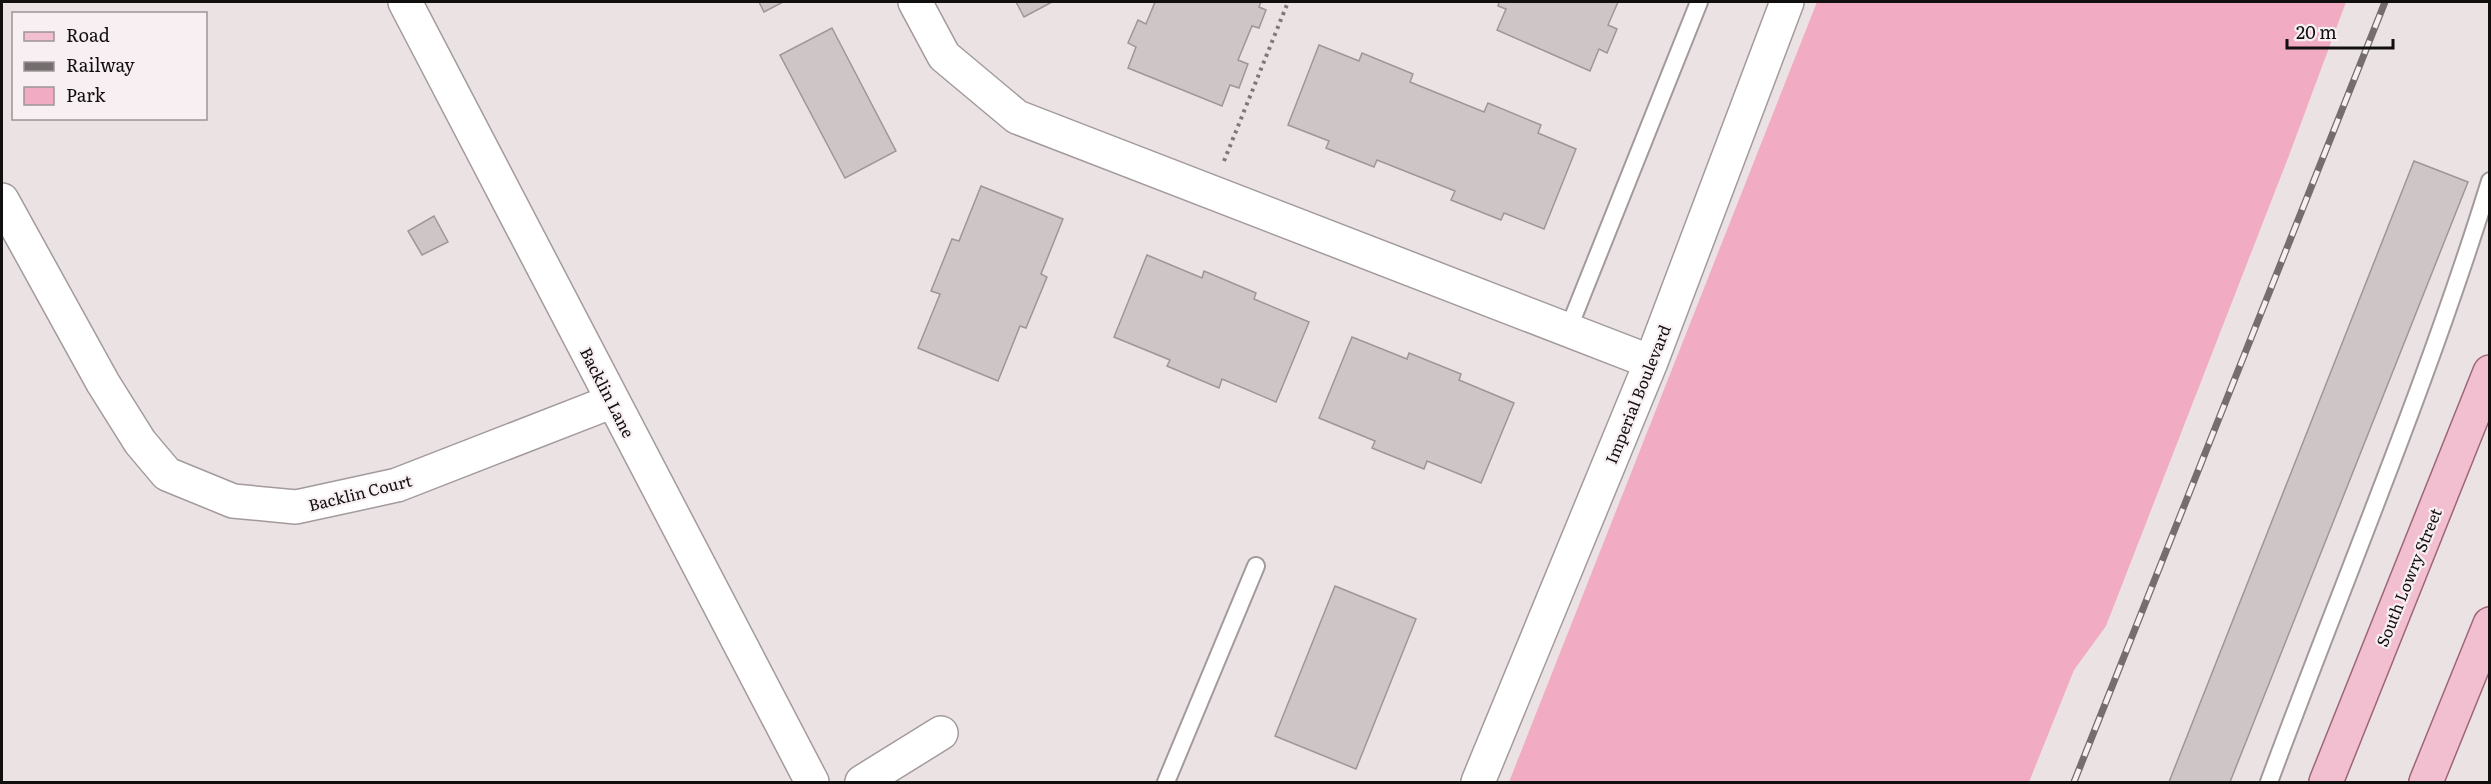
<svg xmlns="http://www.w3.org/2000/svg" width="2491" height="784" font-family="Literata,serif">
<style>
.green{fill:#f1abc3}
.building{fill:#cec5c7;stroke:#9e9698;stroke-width:1.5}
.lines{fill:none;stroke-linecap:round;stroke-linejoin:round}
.service-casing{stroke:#a39a9d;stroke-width:20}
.minor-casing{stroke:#a39a9d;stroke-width:36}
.primary-casing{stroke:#9e6579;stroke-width:36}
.path{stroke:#7e7879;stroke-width:4;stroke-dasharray:3 4.5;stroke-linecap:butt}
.service{stroke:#fff;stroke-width:16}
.minor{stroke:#fff;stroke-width:33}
.primary{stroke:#f2bfd1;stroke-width:33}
.rail-casing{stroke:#746e6f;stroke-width:7}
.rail{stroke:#f8eff2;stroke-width:4.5;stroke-dasharray:14;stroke-linecap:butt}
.labels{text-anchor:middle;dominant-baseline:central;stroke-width:4.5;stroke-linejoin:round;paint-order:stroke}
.street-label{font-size:16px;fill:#120f0f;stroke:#f8eff2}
</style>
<rect width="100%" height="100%" fill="#ebe2e4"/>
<!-- green -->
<path class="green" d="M 1817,2 L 2346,2 L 2288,158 L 2106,626 L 2074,670 L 2029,782 L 1509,782 Z"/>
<!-- building -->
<path class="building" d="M 759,2 L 783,2 L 764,12 Z
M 1016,2 L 1052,2 L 1024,17 Z
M 1155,2 L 1261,2 L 1259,7 L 1266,10 L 1259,28 L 1252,26 L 1238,60 L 1248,64 L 1239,88 L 1230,85 L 1222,106 L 1128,68 L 1136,47 L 1128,43 L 1138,20 L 1146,24 Z
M 1499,2 L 1618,2 L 1608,25 L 1617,29 L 1607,53 L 1599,49 L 1590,71 L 1497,30 L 1506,9 L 1498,6 Z
M 832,28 L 896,151 L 845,178 L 780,55 Z
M 1319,45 L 1359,61 L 1362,53 L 1413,74 L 1410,82 L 1484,112 L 1488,103 L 1541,125 L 1538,133 L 1576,149 L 1544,229 L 1504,213 L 1501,220 L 1451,200 L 1455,191 L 1377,160 L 1374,167 L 1326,148 L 1329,141 L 1288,125 Z
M 2414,161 L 2468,182 L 2230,782 L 2169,782 Z
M 981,186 L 1063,219 L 1041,274 L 1047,277 L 1026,328 L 1020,326 L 998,381 L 918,348 L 940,294 L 931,291 L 952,239 L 959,241 Z
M 434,216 L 448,242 L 422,255 L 408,231 Z
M 1147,255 L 1202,278 L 1204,271 L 1256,293 L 1254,299 L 1309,322 L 1276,402 L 1222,379 L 1219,388 L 1167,366 L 1170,360 L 1114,337 Z
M 1352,337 L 1407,359 L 1409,353 L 1461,374 L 1459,380 L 1514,403 L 1481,483 L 1427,461 L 1424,469 L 1372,448 L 1375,441 L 1319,418 Z
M 1335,586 L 1416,619 L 1356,769 L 1275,736 Z"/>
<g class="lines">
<defs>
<path id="service" d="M 1568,330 L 1699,2
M 1166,782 L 1256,566
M 2269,782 C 2343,582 2427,385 2490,181"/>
<path id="minor" d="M 405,2 L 812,782
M 915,2 L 944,56 L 1017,117 L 1651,362
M 2,200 L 103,383 L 140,442 L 167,474 L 233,501 L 296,507 L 397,485 L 613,401
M 862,782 L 941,733
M 1478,782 L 1651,362 L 1787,2"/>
<path id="primary" d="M 2326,782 L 2490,372
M 2426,782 L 2490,624"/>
</defs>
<!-- service casing -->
<use href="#service" class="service-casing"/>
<!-- minor casing -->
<use href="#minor" class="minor-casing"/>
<!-- primary casing -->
<use href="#primary" class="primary-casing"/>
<!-- path -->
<path class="path" d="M 1224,161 L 1288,2"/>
<!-- service -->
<use href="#service" class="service"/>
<!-- minor -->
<use href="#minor" class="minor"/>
<!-- primary -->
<use href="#primary" class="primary"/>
<defs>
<path id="rail" d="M 2074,782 L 2385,2"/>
</defs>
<!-- rail casing -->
<use href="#rail" class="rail-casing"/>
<!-- rail -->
<use href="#rail" class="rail"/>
</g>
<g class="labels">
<!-- street labels -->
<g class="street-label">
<text transform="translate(608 392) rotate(63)">Backlin Lane</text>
<text transform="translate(1637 394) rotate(-68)">Imperial Boulevard</text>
<text transform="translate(360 492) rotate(-14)">Backlin Court</text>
<text transform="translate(2408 577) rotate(-68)">South Lowry Street</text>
</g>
</g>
<!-- border -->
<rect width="2491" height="784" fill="none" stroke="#120f0f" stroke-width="6"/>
<!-- legend -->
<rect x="12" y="12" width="195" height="108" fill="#f8eff2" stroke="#9c9597" stroke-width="1.5"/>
<rect x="24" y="32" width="30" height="9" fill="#f2bfd1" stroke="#9c9597" stroke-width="1.5"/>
<text x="66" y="42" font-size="18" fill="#120f0f">Road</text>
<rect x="24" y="62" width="30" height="9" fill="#746e6f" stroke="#9c9597" stroke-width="1.5"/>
<text x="66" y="72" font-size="18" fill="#120f0f">Railway</text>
<rect x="24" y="87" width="30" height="18" fill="#f1abc3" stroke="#9c9597" stroke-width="1.5"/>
<text x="66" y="102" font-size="18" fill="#120f0f">Park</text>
<!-- scale -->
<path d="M2287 39v9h106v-9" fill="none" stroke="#120f0f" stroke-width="3"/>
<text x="2296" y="39" font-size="18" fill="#120f0f" stroke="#f8eff2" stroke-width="4.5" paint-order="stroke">20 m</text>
</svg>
